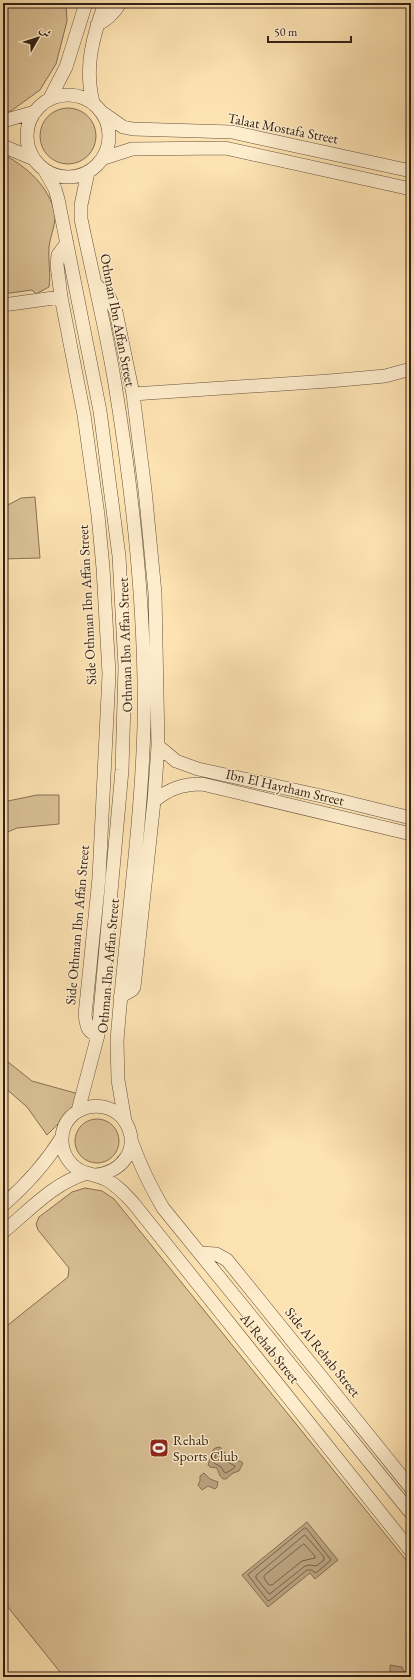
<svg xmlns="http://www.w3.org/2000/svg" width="414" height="1680" font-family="'EB Garamond',Amiri,serif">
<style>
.green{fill:#dbc297;stroke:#877156}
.water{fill:#b9a17d;stroke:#836d53}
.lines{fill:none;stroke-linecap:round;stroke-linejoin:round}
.shore{stroke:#766049;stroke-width:1}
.minor-casing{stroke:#66513c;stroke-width:14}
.minor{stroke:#feedcd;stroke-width:13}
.labels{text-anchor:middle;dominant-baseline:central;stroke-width:3;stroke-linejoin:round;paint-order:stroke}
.street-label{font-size:14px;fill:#332015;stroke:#feedcd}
.poi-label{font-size:14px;fill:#332015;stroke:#feedcd;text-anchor:start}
</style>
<rect width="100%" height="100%" fill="#fee3b2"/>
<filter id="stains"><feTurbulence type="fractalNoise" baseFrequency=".005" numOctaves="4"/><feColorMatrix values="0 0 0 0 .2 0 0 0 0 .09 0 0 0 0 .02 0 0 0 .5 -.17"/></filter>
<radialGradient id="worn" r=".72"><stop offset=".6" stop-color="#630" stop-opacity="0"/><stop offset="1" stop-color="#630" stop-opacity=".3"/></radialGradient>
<!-- green -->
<path class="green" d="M 3,3 L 66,3 L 67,21 L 56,64 L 40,90 L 11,111 L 3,112 Z
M40 136a28 28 0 1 1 56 0a28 28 0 1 1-56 0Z
M 3,154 C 27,167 49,186 55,214 C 56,224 50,237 49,247 C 48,261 51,274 49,287 L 36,294 L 32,290 L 3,294 Z
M 35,497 L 40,558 L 3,559 L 3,505 L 10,504 L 21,498 Z
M 37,795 L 59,795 L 59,824 L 17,828 L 3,834 L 3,802 Z
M 3,1058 L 32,1081 L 86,1096 L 47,1135 L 27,1107 L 3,1086 Z
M75 1141a22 22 0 1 1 44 0a22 22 0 1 1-44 0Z
M 85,1188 L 102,1191 L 114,1199 L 411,1566 L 411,1677 L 64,1677 L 3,1601 L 3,1329 L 68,1277 L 69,1268 L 38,1230 L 36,1224 L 39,1217 L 72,1192 Z"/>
<!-- water -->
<path class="water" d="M 220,1447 C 228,1454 226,1462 240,1461 L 243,1463 L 239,1471 L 233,1473 L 226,1479 L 223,1479 L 220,1476 L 217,1468 L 210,1467 L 208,1465 L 213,1450 L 215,1448 Z
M 204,1473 L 210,1479 L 218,1482 L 217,1487 L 215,1489 L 208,1486 L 202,1490 L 198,1485 L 200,1481 L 200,1476 Z
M 307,1522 L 338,1560 L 315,1579 L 310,1573 L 268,1607 L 242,1575 Z
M 390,1665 L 402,1667 L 405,1674 L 411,1675 L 411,1677 L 387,1677 L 390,1674 Z"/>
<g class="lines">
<!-- shore -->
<path class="shore" d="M 219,1452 L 224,1460 L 235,1466 L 234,1468 L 226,1473 L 224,1472 L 221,1467 L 214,1463 L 216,1453 Z
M 305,1528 L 307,1529 L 331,1560 L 316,1573 L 311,1570 L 307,1570 L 270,1600 L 268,1601 L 248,1575 Z
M 305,1535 L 324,1557 L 324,1560 L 316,1566 L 310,1565 L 305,1566 L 271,1593 L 269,1594 L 256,1578 L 256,1576 Z
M 304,1544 L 315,1556 L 315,1558 L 302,1561 L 272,1585 L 269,1585 L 264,1578 L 264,1576 Z"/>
<defs>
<path id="minor" d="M 97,25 C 107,19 114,14 120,3
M27 136a41 41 0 1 1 82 0a41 41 0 1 1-82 0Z
M 50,98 L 66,67 L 86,3
M 93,102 C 84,67 93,36 105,3
M 103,113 L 123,127 L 133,129 L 232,132 L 411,171
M 3,121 L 35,112
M 3,146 L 34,159
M 104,158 L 132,149 L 225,148 L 411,189
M 44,169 L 55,189 L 58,199 L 100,411 L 119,556 L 125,667 L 122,770 L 98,1035 L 78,1111
M 88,172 L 81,205 L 81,219 C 92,272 105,325 114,378 C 133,493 146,609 144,726 C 141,831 125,936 117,1041 L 118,1080 L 125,1121
M 67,243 L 58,255 L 57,265 L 61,297 L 84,415 L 98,515 L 103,568 L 109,674 L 99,878 L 85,1015 C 87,1025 86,1032 98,1035
M 95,284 L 109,297 L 116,312 L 133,394 L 145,490 L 155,593 L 158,746 L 154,801 L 134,987 L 132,990 L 120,997
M 3,305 L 61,297
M 133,394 L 329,381 L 385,376 L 411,369
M 158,746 L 176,761 L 198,769 L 326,797 L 411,818
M 154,801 C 169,789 182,784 202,784 L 411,834
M 131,1140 C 140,1165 150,1186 163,1208 L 411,1513
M 95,1175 C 121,1173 141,1149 126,1123 C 110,1095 63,1104 62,1138 C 61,1154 71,1168 86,1173 C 93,1175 100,1176 107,1180 C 118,1186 126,1195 134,1204 L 411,1551
M 3,1205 C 26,1185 46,1163 62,1137
M 3,1232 C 30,1210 52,1184 87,1173
M 200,1253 L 216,1254 L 227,1260 L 411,1488"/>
</defs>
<!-- minor casing -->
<use href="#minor" class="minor-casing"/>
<!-- minor -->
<use href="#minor" class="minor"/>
</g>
<!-- icons -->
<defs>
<symbol id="stadium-square" viewBox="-11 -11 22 22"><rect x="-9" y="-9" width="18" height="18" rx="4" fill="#8f2418" stroke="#feedcd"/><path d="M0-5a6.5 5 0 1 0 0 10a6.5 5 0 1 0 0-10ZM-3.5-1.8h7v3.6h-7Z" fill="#fff"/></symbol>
</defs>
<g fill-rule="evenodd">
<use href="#stadium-square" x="148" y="1437" width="22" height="22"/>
</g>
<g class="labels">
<!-- street labels -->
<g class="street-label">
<text transform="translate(283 128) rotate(11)">Talaat Mostafa Street</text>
<text transform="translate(118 320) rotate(79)">Othman Ibn Affan Street</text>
<text transform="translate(87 605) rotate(-93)">Side Othman Ibn Affan Street</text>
<text transform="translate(125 645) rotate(-92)">Othman Ibn Affan Street</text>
<text transform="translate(285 787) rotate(13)">Ibn El Haytham Street</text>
<text transform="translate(77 925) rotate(-85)">Side Othman Ibn Affan Street</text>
<text transform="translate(108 966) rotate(-85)">Othman Ibn Affan Street</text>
<text transform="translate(270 1348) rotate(51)">Al Rehab Street</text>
<text transform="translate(323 1352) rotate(51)">Side Al Rehab Street</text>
</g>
<!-- poi labels -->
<g class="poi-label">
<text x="173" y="1440">Rehab<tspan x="173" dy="16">Sports Club</tspan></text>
</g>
</g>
<!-- margin -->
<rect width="414" height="1680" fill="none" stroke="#fee3b2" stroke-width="16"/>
<rect x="4" y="4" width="406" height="1672" fill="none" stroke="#332015" stroke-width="2"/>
<rect x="8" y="8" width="398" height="1664" fill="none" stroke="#332015"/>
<!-- north arrow -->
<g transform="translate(38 38) rotate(51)" stroke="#feedcd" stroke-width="3" paint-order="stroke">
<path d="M0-3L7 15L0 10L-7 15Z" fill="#332015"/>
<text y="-6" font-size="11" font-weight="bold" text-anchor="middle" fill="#332015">ش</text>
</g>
<!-- scale -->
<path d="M268 36v6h83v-6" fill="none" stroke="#332015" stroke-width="2"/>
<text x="274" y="36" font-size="12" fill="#332015" stroke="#feedcd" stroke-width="3" paint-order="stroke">50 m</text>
<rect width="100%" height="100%" filter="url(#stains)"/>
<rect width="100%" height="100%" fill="url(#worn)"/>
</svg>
